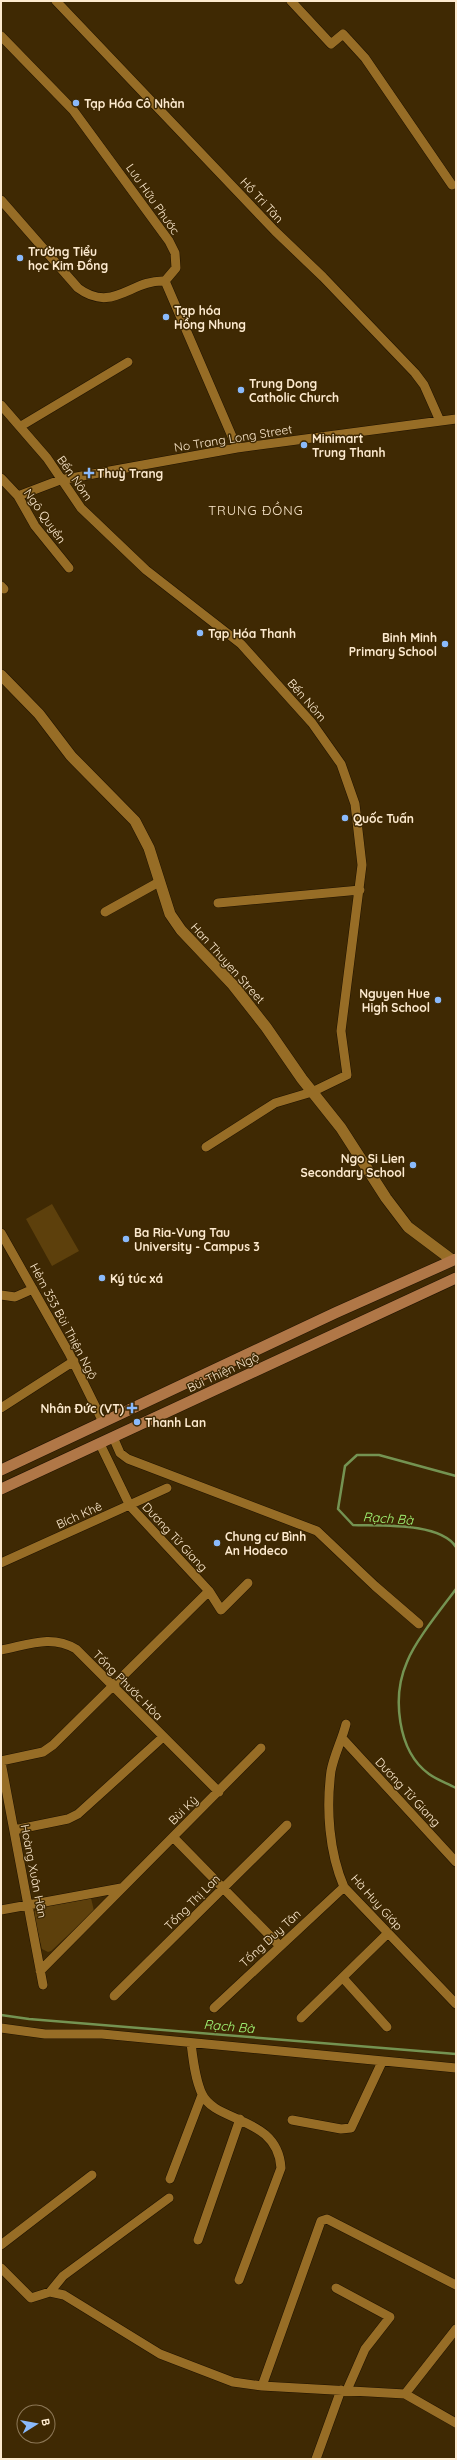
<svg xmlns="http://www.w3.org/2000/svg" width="457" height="2460" font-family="Quicksand,sans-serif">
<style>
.green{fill:#5d400c}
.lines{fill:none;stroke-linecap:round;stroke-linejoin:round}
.stream{stroke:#749352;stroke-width:2.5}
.minor-casing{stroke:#201301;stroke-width:10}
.tertiary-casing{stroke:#201301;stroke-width:12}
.secondary-casing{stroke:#201301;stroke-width:12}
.minor{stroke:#976d26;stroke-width:9}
.tertiary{stroke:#976d26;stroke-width:11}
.secondary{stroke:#b07747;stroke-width:11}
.poi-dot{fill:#8abafc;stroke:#3f2903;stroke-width:1.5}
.labels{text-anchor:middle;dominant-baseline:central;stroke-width:3;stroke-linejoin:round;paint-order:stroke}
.poi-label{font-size:12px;font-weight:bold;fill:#fdeacf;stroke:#3f2903;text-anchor:start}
.street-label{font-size:12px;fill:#fdeacf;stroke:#3f2903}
.neighbourhood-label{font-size:13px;letter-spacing:1px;fill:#fdeacf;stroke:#3f2903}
.water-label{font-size:13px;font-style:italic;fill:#a3fb78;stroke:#3f2903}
</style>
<rect width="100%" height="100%" fill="#3f2903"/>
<!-- green -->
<path class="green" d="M 52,1204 L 79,1251 L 52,1266 L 26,1219 Z
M 91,1898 L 94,1911 L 51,1951 L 48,1952 L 42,1949 L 33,1912 L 41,1907 Z"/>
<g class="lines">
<!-- stream -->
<path class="stream" d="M 456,1476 L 379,1455 L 357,1455 L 345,1466 L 338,1509 L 353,1525 C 380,1526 440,1522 456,1547
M 456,1589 C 442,1608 415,1641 407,1662 C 392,1696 397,1751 429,1774 C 437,1780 447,1783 456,1788
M 1,2015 L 29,2019 L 456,2054"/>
<defs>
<path id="minor" d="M 56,1 L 275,231 L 323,277 L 415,373 L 424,385 L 440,421
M 291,1 L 331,44 L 343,34 L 365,58 L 452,185
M 1,36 L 73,110 L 169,241 L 175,253 L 176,268 L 165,281 L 237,448
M 1,200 L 78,288 C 113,314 131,279 165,281
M 1,405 L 47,458 L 81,508 L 146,570 L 241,644 L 312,723 L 341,764 L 355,804 L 362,865 L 341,1031 L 347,1075 L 312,1092 L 275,1103 L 206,1147
M 21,426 L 128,362
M 1,478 L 18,496 L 35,526 L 69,568
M 18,496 L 60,480 L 237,448 L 456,419
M 1,586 L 4,589
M 218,903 L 360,890
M 105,912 L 159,882
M 1,1233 L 69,1353 L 103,1422
M 1,1295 L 15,1297 L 33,1289
M 1,1408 L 74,1361
M 113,1437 L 120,1453 L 128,1459 L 317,1531 L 375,1586 L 419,1624
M 100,1444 L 130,1506 L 209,1591 L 221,1610 L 248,1583
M 1,1563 L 167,1488
M 1,1650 C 28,1645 51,1634 76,1649 L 219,1792
M 346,1724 C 342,1740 334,1755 331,1771 C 326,1809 329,1852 344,1887 L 456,2004
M 342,1738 L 456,1862
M 1,1761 L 43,1752 L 53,1745 L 209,1591
M 1,1762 L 43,1985
M 14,1830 L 68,1819 L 78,1814 L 163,1737
M 173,1837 L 279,1945
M 1,1910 L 121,1888
M 40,1971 L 261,1748
M 343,1978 L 387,2027
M 114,1996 L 287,1825
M 214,2008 L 344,1887
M 301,2018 L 388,1933
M 1,2028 L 45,2034 L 102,2034 L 456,2068
M 191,2043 C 193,2059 195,2079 202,2094 C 215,2123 278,2116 281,2168 L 239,2280
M 292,2120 L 341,2129 L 351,2128 L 382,2062
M 170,2179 L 202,2095
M 198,2240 L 240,2119
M 1,2245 L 92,2175
M 1,2268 L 31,2298 L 50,2292 L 64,2295 L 160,2354 L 233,2382 L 262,2386 L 405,2394 L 456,2423
M 336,2288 L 390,2317 L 365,2349 L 347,2390
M 50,2292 L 63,2276 L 169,2198
M 262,2386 L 321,2221 L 327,2219 L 456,2285
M 405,2394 L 456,2329
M 316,2459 L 341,2390"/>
<path id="tertiary" d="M 1,675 L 39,714 L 71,756 L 135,821 L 149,848 L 170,914 L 181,930 L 233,985 L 266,1027 L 302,1079 L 341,1128 L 386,1198 L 408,1227 L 452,1260"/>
<path id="secondary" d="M 1,1470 L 335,1313 L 456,1259
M 1,1489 L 456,1278"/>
</defs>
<!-- minor casing -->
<use href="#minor" class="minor-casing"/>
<!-- tertiary casing -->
<use href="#tertiary" class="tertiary-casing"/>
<!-- secondary casing -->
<use href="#secondary" class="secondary-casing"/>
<!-- minor -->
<use href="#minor" class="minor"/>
<!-- tertiary -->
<use href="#tertiary" class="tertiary"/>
<!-- secondary -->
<use href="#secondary" class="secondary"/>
</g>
<!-- markers -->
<g class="poi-dot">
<circle cx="76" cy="103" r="4"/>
<circle cx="20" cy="258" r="4"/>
<circle cx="166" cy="317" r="4"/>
<circle cx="241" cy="390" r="4"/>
<circle cx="304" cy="445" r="4"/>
<path d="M87 467h4v4h4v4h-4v4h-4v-4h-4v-4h4z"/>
<circle cx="200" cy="633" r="4"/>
<circle cx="445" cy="644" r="4"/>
<circle cx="345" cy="818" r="4"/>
<circle cx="438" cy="1000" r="4"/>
<circle cx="413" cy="1165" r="4"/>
<circle cx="126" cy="1239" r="4"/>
<circle cx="102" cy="1278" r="4"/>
<path d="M130 1402h4v4h4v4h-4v4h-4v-4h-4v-4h4z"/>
<circle cx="137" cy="1422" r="4"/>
<circle cx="217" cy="1543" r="4"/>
</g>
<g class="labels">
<!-- poi labels -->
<g class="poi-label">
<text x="84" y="103">Tạp Hóa Cô Nhàn</text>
<text x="28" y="251">Trường Tiểu<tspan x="28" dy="14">học Kim Đồng</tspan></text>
<text x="174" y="310">Tạp hóa<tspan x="174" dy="14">Hồng Nhung</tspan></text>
<text x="249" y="383">Trung Dong<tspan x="249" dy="14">Catholic Church</tspan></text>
<text x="312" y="438">Minimart<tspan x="312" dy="14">Trung Thanh</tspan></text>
<text x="97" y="473">Thuỳ Trang</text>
<text x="208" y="633">Tạp Hóa Thanh</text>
<text x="437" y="637" text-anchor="end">Binh Minh<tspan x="437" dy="14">Primary School</tspan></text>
<text x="353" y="818">Quốc Tuấn</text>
<text x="430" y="993" text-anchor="end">Nguyen Hue<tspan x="430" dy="14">High School</tspan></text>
<text x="405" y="1158" text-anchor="end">Ngo Si Lien<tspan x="405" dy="14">Secondary School</tspan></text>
<text x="134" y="1232">Ba Ria-Vung Tau<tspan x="134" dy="14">University - Campus 3</tspan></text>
<text x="110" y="1278">Ký túc xá</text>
<text x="124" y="1408" text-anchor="end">Nhân Đức (VT)</text>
<text x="145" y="1422">Thanh Lan</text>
<text x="225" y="1536">Chung cư Bình<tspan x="225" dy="14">An Hodeco</tspan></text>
</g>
<!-- street labels -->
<g class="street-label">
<text transform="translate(153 199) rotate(55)">Lưu Hữu Phước</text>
<text transform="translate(262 200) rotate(47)">Hồ Tri Tân</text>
<text transform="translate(233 438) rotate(-9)">No Trang Long Street</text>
<text transform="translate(75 478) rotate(55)">Bến Nôm</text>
<text transform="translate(45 516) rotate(55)">Ngô Quyền</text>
<text transform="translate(307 700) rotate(49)">Bến Nôm</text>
<text transform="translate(228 963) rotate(48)">Han Thuyen Street</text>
<text transform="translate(64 1321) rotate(62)">Hẻm 353 Bùi Thiện Ngộ</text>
<text transform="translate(223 1372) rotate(-25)">Bùi Thiện Ngộ</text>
<text transform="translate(79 1515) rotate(-24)">Bích Khê</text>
<text transform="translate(175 1537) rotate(47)">Dương Tử Giang</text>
<text transform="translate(128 1685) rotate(45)">Tống Phước Hòa</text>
<text transform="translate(408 1792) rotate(47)">Dương Tử Giang</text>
<text transform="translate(183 1810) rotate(-44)">Bùi Kỷ</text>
<text transform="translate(34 1871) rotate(79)">Hoàng Xuân Hãn</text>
<text transform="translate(192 1902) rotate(-45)">Tống Thị Lan</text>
<text transform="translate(377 1902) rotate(48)">Hà Huy Giáp</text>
<text transform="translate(270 1938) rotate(-43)">Tống Duy Tân</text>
</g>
<!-- neighbourhood labels -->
<g class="neighbourhood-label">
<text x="256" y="510">TRUNG ĐỒNG</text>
</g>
<!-- water labels -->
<g class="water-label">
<text transform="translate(388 1518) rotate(4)">Rạch Bà</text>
<text transform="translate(229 2026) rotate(5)">Rạch Bà</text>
</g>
</g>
<!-- border -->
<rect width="457" height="2460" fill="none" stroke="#fdeacf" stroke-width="4"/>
<!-- north arrow -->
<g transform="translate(36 2424) rotate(79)"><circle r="19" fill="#3f2903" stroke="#8b7655"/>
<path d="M0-3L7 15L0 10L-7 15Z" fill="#8abafc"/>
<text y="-6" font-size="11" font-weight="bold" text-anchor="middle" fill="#fdeacf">B</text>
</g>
</svg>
